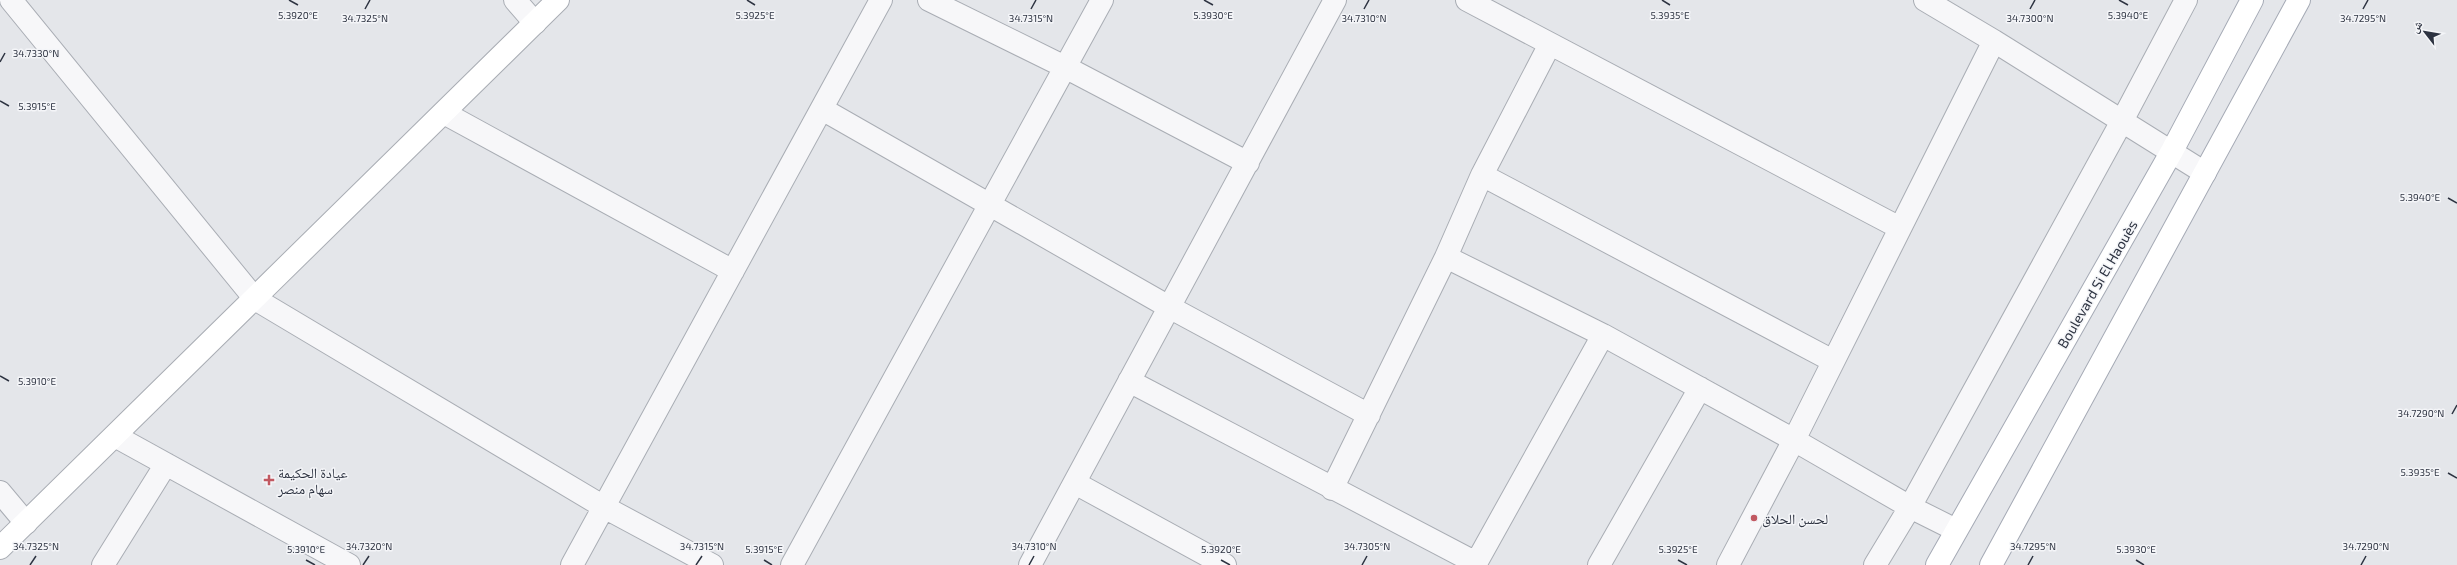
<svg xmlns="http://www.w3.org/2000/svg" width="2457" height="565" font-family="'Exo 2','Noto Naskh Arabic',sans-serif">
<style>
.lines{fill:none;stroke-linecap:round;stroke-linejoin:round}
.street-casing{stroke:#a9adb4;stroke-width:24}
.secondary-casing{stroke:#a9adb4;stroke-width:24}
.primary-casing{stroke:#a5aab5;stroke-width:24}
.street{stroke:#f7f7f9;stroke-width:22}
.secondary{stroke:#fff;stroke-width:22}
.primary{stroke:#fff;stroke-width:22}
.ticks{fill:none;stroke:#2d3341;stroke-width:1.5}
.poi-dot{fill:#c15861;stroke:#f4f5f8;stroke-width:1.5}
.labels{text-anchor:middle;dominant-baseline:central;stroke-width:3;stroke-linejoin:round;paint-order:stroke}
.street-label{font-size:14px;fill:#2d3341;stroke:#f4f5f8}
.poi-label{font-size:14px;fill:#2d3341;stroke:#f4f5f8;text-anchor:start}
.ticks-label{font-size:10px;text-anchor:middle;fill:#2d3341;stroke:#f4f5f8;stroke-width:3;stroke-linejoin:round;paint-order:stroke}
</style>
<rect width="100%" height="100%" fill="#e4e6ea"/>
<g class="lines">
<defs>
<path id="street" d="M 11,0 L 255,299 L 604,507 L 712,565
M 515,0 L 535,23
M 929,0 L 1065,67 L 1248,163
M 1467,0 L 1900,228
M 1925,0 L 1994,41 L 2205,173
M 1550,44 L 1482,175 L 1446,257 L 1603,335 L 1794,440 L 1910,507 L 1956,530
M 822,109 L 1169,307 L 1369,415
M 444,113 L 733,271
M 1482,175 L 1833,361
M 1129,381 L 1476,563
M 115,436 L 349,565
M 1075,483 L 1225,565
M 1332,489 L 1446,257
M 0,492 L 26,523
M 103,565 L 166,464
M 572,565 L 881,0
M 792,565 L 1102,0
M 1030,565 L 1335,0
M 1475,565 L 1603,335
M 1599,565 L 1700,388
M 1728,565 L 1794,440 L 1994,41
M 1875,565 L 1910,507 L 2122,121 L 2186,0"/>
<path id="secondary" d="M 0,548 L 558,0"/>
<path id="primary" d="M 1937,565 L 2172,151 L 2252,0
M 1991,565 L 2299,0"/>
</defs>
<!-- street casing -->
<use href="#street" class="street-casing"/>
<!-- secondary casing -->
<use href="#secondary" class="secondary-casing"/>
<!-- primary casing -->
<use href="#primary" class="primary-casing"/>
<!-- street -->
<use href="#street" class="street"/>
<!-- secondary -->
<use href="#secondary" class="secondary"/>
<!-- primary -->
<use href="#primary" class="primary"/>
</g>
<!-- ticks -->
<path class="ticks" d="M 289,0 L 298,5M 747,0 L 755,5M 1204,0 L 1213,5M 1662,0 L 1670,5M 2119,0 L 2128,5M 365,9 L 370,0M 1031,9 L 1036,0M 1364,9 L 1369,0M 2030,9 L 2035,0M 2363,9 L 2368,0M 0,62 L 5,53M 0,101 L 9,106M 2448,198 L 2457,203M 0,376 L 9,381M 2452,414 L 2457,405M 2448,473 L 2457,478M 306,560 L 315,565M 764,560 L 772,565M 1221,560 L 1230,565M 1678,560 L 1687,565M 2136,560 L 2144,565M 30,565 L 36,556M 363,565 L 369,556M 696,565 L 702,556M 1029,565 L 1034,556M 1362,565 L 1367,556M 2028,565 L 2033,556M 2361,565 L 2366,556"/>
<!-- markers -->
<g class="poi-dot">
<path d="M267 474h4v4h4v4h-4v4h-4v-4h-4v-4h4z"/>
<circle cx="1754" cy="518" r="4"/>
</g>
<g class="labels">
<!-- street labels -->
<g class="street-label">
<text transform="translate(2097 284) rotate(-60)">Boulevard Si El Haouès</text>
</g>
<!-- poi labels -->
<g class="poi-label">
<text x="278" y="472">عيادة الحكيمة<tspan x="278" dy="16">سهام منصر</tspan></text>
<text x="1762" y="518">لحسن الحلاق</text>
</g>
</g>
<g class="ticks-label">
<text x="2128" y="19">5.3940°E</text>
<text x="298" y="19">5.3920°E</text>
<text x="755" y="19">5.3925°E</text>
<text x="1213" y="19">5.3930°E</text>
<text x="1670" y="19">5.3935°E</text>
<text x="365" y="22">34.7325°N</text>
<text x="1031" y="22">34.7315°N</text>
<text x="1364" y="22">34.7310°N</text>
<text x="2030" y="22">34.7300°N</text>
<text x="2363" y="22">34.7295°N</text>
<text x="36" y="57">34.7330°N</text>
<text x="37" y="110">5.3915°E</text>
<text x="2420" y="201">5.3940°E</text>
<text x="37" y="385">5.3910°E</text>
<text x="2421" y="417">34.7290°N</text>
<text x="2420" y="476">5.3935°E</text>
<text x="36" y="550">34.7325°N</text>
<text x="369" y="550">34.7320°N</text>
<text x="702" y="550">34.7315°N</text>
<text x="1034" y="550">34.7310°N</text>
<text x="1367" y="550">34.7305°N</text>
<text x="2033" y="550">34.7295°N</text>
<text x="2366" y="550">34.7290°N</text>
<text x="306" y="553">5.3910°E</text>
<text x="764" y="553">5.3915°E</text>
<text x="1221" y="553">5.3920°E</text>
<text x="1678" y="553">5.3925°E</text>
<text x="2136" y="553">5.3930°E</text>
</g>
<!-- north arrow -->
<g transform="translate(2425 32) rotate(301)" stroke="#f4f5f8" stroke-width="3" paint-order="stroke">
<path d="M0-3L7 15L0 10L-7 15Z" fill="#2d3341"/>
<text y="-6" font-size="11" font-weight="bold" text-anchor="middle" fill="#2d3341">ش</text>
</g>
</svg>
